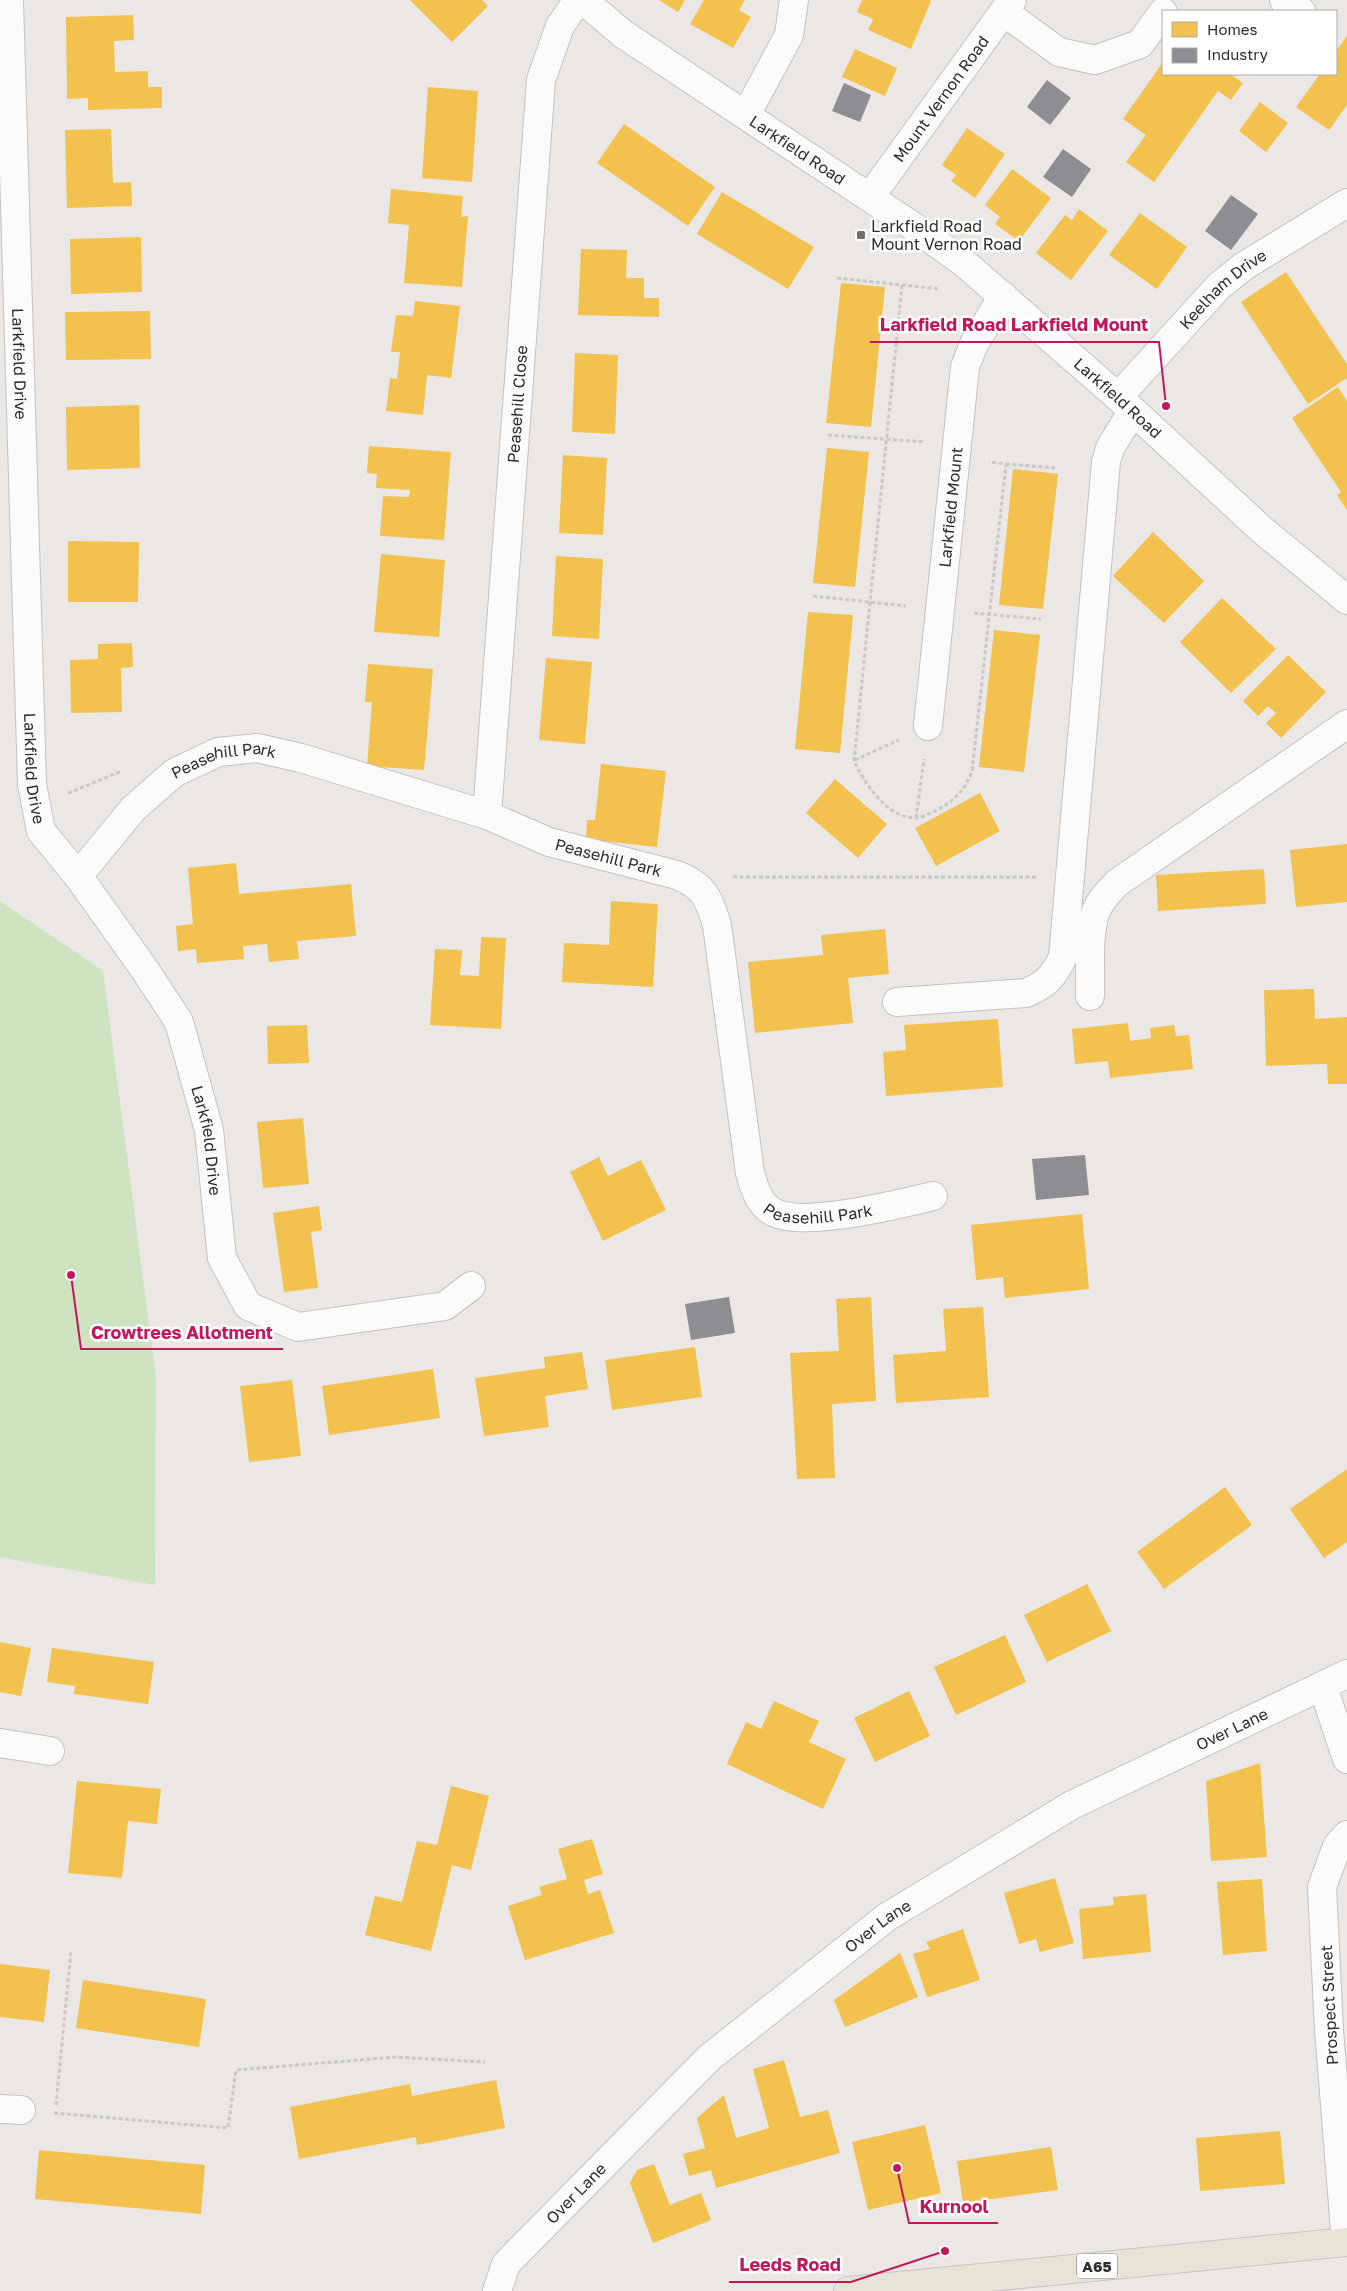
<svg xmlns="http://www.w3.org/2000/svg" width="1347" height="2291" font-family="'Golos Text',sans-serif">
<style>
.green{fill:#cee3bf}
.homes{fill:#f2c14e}
.industry{fill:#8d8d92}
.lines{fill:none;stroke-linecap:round;stroke-linejoin:round}
.minor-casing{stroke:#c3c2c2;stroke-width:30}
.major-casing{stroke:#c6c4c3;stroke-width:30}
.path{stroke:#c8c8c8;stroke-width:3;stroke-dasharray:4 2.5;stroke-linecap:butt}
.minor{stroke:#fcfbfb;stroke-width:28}
.major{stroke:#e7e3d6;stroke-width:28}
.poi-dot{fill:#6f6e6d;stroke:#fff;stroke-width:2}
.labels{text-anchor:middle;dominant-baseline:central;stroke-width:5;stroke-linejoin:round;paint-order:stroke}
.shield{fill:#fff;stroke:#6c6c6c;stroke-width:1}
.shield-label{font-size:15px;font-weight:bold;fill:#2d2d2d}
.street-label{font-size:16px;fill:#2d2d2d;stroke:#fff}
.poi-label{font-size:16px;fill:#2d2d2d;stroke:#fff;text-anchor:start}
.leader{fill:none;stroke:#c2185b;stroke-width:2}
.callout-dot{fill:#c2185b;stroke:#fff;stroke-width:2}
.callout-label{font-size:18px;text-anchor:middle;font-weight:bold;fill:#c2185b;stroke:#fff;stroke-width:5;stroke-linejoin:round;paint-order:stroke}
</style>
<rect width="100%" height="100%" fill="#eae7e4"/>
<!-- green -->
<path class="green" d="M 0,901 L 103,971 L 156,1378 L 155,1585 L 0,1557 Z"/>
<!-- homes -->
<path class="homes" d="M 410,0 L 482,0 L 488,6 L 452,42 Z
M 659,0 L 685,0 L 678,12 Z
M 704,0 L 745,0 L 739,10 L 751,17 L 733,48 L 690,24 Z
M 862,0 L 929,0 L 931,1 L 911,49 L 868,30 L 873,19 L 857,12 Z
M 133,15 L 134,40 L 114,41 L 115,72 L 148,71 L 148,87 L 162,87 L 162,108 L 88,110 L 88,98 L 67,99 L 66,17 Z
M 1347,36 L 1347,105 L 1329,130 L 1296,107 L 1320,74 L 1336,74 L 1336,51 Z
M 855,49 L 897,68 L 885,96 L 842,77 Z
M 1163,62 L 1163,74 L 1230,74 L 1243,83 L 1231,100 L 1218,91 L 1154,182 L 1126,162 L 1146,135 L 1123,119 Z
M 428,87 L 478,91 L 472,182 L 422,178 Z
M 1260,102 L 1288,123 L 1266,152 L 1239,131 Z
M 624,124 L 715,187 L 688,226 L 597,163 Z
M 967,128 L 1005,154 L 975,198 L 951,181 L 956,175 L 942,165 Z
M 111,129 L 113,183 L 131,182 L 132,206 L 67,208 L 65,130 Z
M 1012,169 L 1051,198 L 1019,241 L 995,224 L 1000,217 L 985,205 Z
M 391,189 L 463,196 L 461,217 L 468,216 L 462,287 L 404,283 L 409,225 L 388,223 Z
M 722,192 L 814,247 L 788,289 L 697,234 Z
M 1079,209 L 1108,231 L 1071,280 L 1036,253 L 1065,215 L 1072,220 Z
M 1140,213 L 1187,247 L 1157,289 L 1109,255 Z
M 141,237 L 142,292 L 71,294 L 70,239 Z
M 581,249 L 627,250 L 626,278 L 644,278 L 644,298 L 659,298 L 659,317 L 578,315 Z
M 1286,272 L 1347,364 L 1347,378 L 1308,404 L 1241,302 Z
M 841,283 L 885,287 L 871,427 L 826,423 Z
M 415,301 L 460,306 L 451,378 L 427,375 L 423,415 L 386,411 L 390,378 L 397,379 L 400,352 L 391,352 L 396,315 L 413,316 Z
M 150,311 L 151,359 L 66,360 L 65,312 Z
M 575,353 L 618,355 L 615,434 L 572,432 Z
M 1338,387 L 1347,401 L 1347,510 L 1337,495 L 1341,492 L 1292,418 Z
M 139,405 L 140,468 L 67,470 L 66,407 Z
M 369,446 L 451,452 L 444,540 L 380,536 L 383,496 L 409,497 L 410,490 L 376,488 L 377,474 L 367,473 Z
M 827,448 L 869,452 L 855,587 L 813,583 Z
M 563,455 L 607,458 L 603,535 L 559,533 Z
M 1013,469 L 1058,474 L 1043,609 L 999,605 Z
M 1153,532 L 1204,581 L 1164,623 L 1113,576 Z
M 68,541 L 139,542 L 138,602 L 68,602 Z
M 381,554 L 445,560 L 439,637 L 374,632 Z
M 556,556 L 603,559 L 599,639 L 552,636 Z
M 1222,598 L 1276,649 L 1231,693 L 1180,642 Z
M 808,612 L 853,615 L 840,753 L 795,749 Z
M 994,630 L 1040,635 L 1024,772 L 979,767 Z
M 132,643 L 133,667 L 121,668 L 122,712 L 71,713 L 70,660 L 98,659 L 98,644 Z
M 1288,655 L 1326,692 L 1281,738 L 1266,723 L 1276,713 L 1268,706 L 1258,716 L 1243,701 Z
M 546,658 L 592,662 L 585,744 L 539,740 Z
M 368,664 L 433,669 L 424,770 L 367,766 L 372,702 L 365,702 Z
M 601,764 L 666,771 L 657,847 L 586,839 L 587,820 L 595,820 Z
M 835,779 L 887,824 L 858,858 L 806,813 Z
M 980,793 L 1000,831 L 936,866 L 915,828 Z
M 1347,844 L 1347,902 L 1296,907 L 1290,850 Z
M 236,863 L 239,894 L 351,884 L 356,936 L 297,941 L 299,959 L 269,962 L 267,944 L 243,946 L 244,959 L 197,963 L 196,949 L 178,951 L 176,926 L 193,924 L 188,868 Z
M 1264,869 L 1266,904 L 1158,911 L 1156,875 Z
M 611,901 L 658,904 L 653,987 L 562,982 L 564,943 L 609,945 Z
M 885,929 L 889,974 L 848,978 L 853,1023 L 755,1033 L 748,962 L 823,955 L 821,935 Z
M 481,937 L 506,938 L 501,1029 L 430,1025 L 435,949 L 462,950 L 460,975 L 479,976 Z
M 1314,989 L 1315,1019 L 1347,1017 L 1347,1084 L 1328,1084 L 1327,1064 L 1266,1066 L 1264,990 Z
M 998,1019 L 1003,1087 L 886,1096 L 883,1052 L 906,1050 L 904,1025 Z
M 1128,1023 L 1130,1041 L 1151,1038 L 1150,1028 L 1174,1025 L 1176,1036 L 1189,1035 L 1193,1069 L 1110,1078 L 1108,1061 L 1075,1064 L 1072,1029 Z
M 307,1025 L 309,1063 L 268,1064 L 267,1026 Z
M 303,1118 L 309,1184 L 263,1188 L 257,1122 Z
M 599,1157 L 608,1176 L 641,1160 L 666,1210 L 603,1241 L 570,1172 Z
M 319,1206 L 322,1230 L 311,1232 L 318,1288 L 284,1292 L 273,1213 Z
M 1082,1214 L 1089,1289 L 1005,1298 L 1003,1277 L 976,1280 L 971,1225 Z
M 871,1297 L 876,1401 L 832,1404 L 835,1478 L 797,1479 L 790,1353 L 839,1351 L 836,1299 Z
M 983,1307 L 989,1397 L 896,1403 L 893,1355 L 946,1351 L 943,1309 Z
M 695,1347 L 702,1397 L 612,1410 L 605,1360 Z
M 582,1352 L 588,1389 L 545,1396 L 549,1427 L 484,1436 L 475,1378 L 545,1368 L 544,1357 Z
M 433,1369 L 440,1418 L 329,1435 L 322,1386 Z
M 292,1380 L 301,1456 L 249,1462 L 240,1386 Z
M 1347,1469 L 1347,1542 L 1324,1558 L 1290,1509 Z
M 1225,1487 L 1252,1525 L 1164,1589 L 1137,1552 Z
M 1087,1584 L 1111,1631 L 1047,1662 L 1024,1615 Z
M 1005,1635 L 1026,1682 L 956,1715 L 934,1667 Z
M 0,1642 L 31,1648 L 21,1696 L 0,1692 Z
M 52,1648 L 154,1662 L 148,1704 L 74,1694 L 75,1686 L 47,1682 Z
M 909,1691 L 930,1736 L 875,1762 L 854,1718 Z
M 774,1701 L 819,1721 L 809,1742 L 846,1759 L 823,1809 L 727,1764 L 746,1722 L 761,1729 Z
M 1260,1763 L 1267,1857 L 1211,1861 L 1206,1781 Z
M 77,1781 L 161,1789 L 157,1824 L 128,1821 L 122,1878 L 68,1873 Z
M 451,1786 L 489,1796 L 471,1870 L 452,1865 L 431,1951 L 365,1935 L 375,1896 L 402,1902 L 417,1841 L 437,1845 Z
M 592,1839 L 603,1874 L 584,1880 L 588,1894 L 600,1890 L 614,1933 L 525,1960 L 508,1906 L 542,1895 L 539,1887 L 567,1879 L 558,1849 Z
M 1055,1878 L 1074,1943 L 1040,1952 L 1036,1939 L 1019,1944 L 1004,1893 Z
M 1262,1879 L 1267,1951 L 1223,1955 L 1217,1882 Z
M 1146,1894 L 1151,1952 L 1083,1959 L 1079,1909 L 1114,1905 L 1113,1897 Z
M 963,1929 L 980,1980 L 927,1997 L 913,1954 L 930,1949 L 926,1942 Z
M 900,1953 L 918,1997 L 845,2027 L 834,2000 Z
M 0,1964 L 50,1970 L 44,2022 L 0,2017 Z
M 83,1980 L 206,1999 L 199,2047 L 76,2028 Z
M 784,2060 L 800,2117 L 828,2110 L 840,2153 L 716,2188 L 711,2170 L 689,2176 L 683,2154 L 705,2148 L 697,2118 L 724,2095 L 736,2138 L 769,2128 L 753,2069 Z
M 496,2080 L 505,2128 L 417,2145 L 416,2137 L 299,2159 L 290,2107 L 410,2084 L 412,2096 Z
M 925,2125 L 941,2193 L 868,2210 L 852,2142 Z
M 1280,2131 L 1285,2184 L 1200,2191 L 1196,2138 Z
M 1051,2147 L 1058,2190 L 963,2203 L 957,2161 Z
M 39,2150 L 205,2165 L 201,2214 L 35,2199 Z
M 654,2164 L 670,2205 L 701,2193 L 711,2220 L 653,2243 L 630,2183 L 637,2170 Z"/>
<!-- industry -->
<path class="industry" d="M 1047,80 L 1071,98 L 1050,125 L 1027,107 Z
M 844,83 L 871,95 L 860,122 L 832,111 Z
M 1063,149 L 1091,169 L 1072,197 L 1043,177 Z
M 1231,195 L 1258,214 L 1231,250 L 1205,231 Z
M 1085,1155 L 1089,1195 L 1036,1200 L 1032,1159 Z
M 729,1297 L 735,1333 L 691,1340 L 685,1304 Z"/>
<g class="lines">
<defs>
<g id="minor">
<path id="s1" d="M 9,0 L 32,784 L 41,831 L 78,876 L 145,970 L 179,1022 L 209,1130 L 222,1258 L 248,1306 L 298,1327 L 445,1306 L 471,1286"/>
<path id="s2" d="M 583,0 L 623,34 L 914,227 L 963,262 L 1118,397 L 1261,529 L 1347,600"/>
<path d="M 1284,0 L 1301,11"/>
<path d="M 1004,12 L 1059,52 L 1095,60 L 1140,44 L 1163,12"/>
<path d="M 746,115 L 789,35 L 794,0"/>
<path id="s3" d="M 870,197 L 1012,0"/>
<path id="s4" d="M 1118,397 L 1219,286 L 1244,266 L 1347,203"/>
<path id="s5" d="M 928,726 L 965,367 L 974,344 L 1003,296"/>
<path id="s6" d="M 487,815 L 541,80 L 560,26 L 578,0"/>
<path id="s7" d="M 78,876 L 133,809 L 174,773 L 218,752 L 257,748 L 301,758 L 487,815 L 549,842 L 677,875 C 704,886 709,898 717,925 L 750,1173 C 754,1186 758,1202 770,1210 C 797,1230 900,1204 933,1196"/>
<path d="M 1090,996 C 1091,969 1087,936 1096,911 C 1100,900 1109,892 1117,883 L 1347,724"/>
<path d="M 897,1002 L 1026,993 C 1047,984 1053,977 1063,957 L 1106,462 L 1110,448 L 1132,412"/>
<path d="M 1323,1687 L 1347,1759"/>
<path d="M 0,1743 L 50,1751"/>
<path d="M 0,2109 L 21,2110"/>
<path d="M 1346,2242 L 1329,2030 L 1322,1887 L 1337,1846 L 1347,1835"/>
<path id="s8" d="M 497,2291 L 506,2264 L 709,2058 L 887,1917 L 1072,1805 L 1347,1674"/>
</g>
<path id="major" d="M 848,2291 L 1347,2242"/>
</defs>
<!-- minor casing -->
<use href="#minor" class="minor-casing"/>
<!-- major casing -->
<use href="#major" class="major-casing"/>
<!-- path -->
<path class="path" d="M 837,278 L 940,289
M 902,285 L 854,761 C 865,783 886,818 916,818 C 925,817 937,810 944,806 C 959,796 966,787 972,771 L 1006,464 L 989,462
M 828,435 L 925,442
M 1006,464 L 1056,468
M 813,596 L 906,606
M 974,613 L 1041,619
M 855,760 L 899,740
M 68,793 L 122,771
M 916,818 L 924,759
M 733,877 L 1036,877
M 56,2105 L 71,1951
M 54,2113 L 228,2128 L 236,2070 L 395,2057 L 485,2062"/>
<!-- minor -->
<use href="#minor" class="minor"/>
<!-- major -->
<use href="#major" class="major"/>
</g>
<!-- markers -->
<rect class="poi-dot" x="856" y="230" width="10" height="10" rx="2.5"/>
<g class="labels">
<!-- shield labels -->
<rect class="shield" x="1077" y="2253.5" width="40" height="25" rx="4"/>
<g class="shield-label">
<text x="1097" y="2266">A65</text>
</g>
<!-- street labels -->
<g class="street-label">
<text stroke="none"><textPath href="#s3" startOffset="121">Mount Vernon Road</textPath></text>
<text stroke="none"><textPath href="#s2" startOffset="262">Larkfield Road</textPath></text>
<text stroke="none"><textPath href="#s4" startOffset="151">Keelham Drive</textPath></text>
<text stroke="none"><textPath href="#s1" startOffset="364">Larkfield Drive</textPath></text>
<text stroke="none"><textPath href="#s2" startOffset="668">Larkfield Road</textPath></text>
<text stroke="none"><textPath href="#s6" startOffset="412">Peasehill Close</textPath></text>
<text stroke="none"><textPath href="#s5" startOffset="220">Larkfield Mount</textPath></text>
<text stroke="none"><textPath href="#s7" startOffset="194">Peasehill Park</textPath></text>
<text stroke="none"><textPath href="#s1" startOffset="769">Larkfield Drive</textPath></text>
<text stroke="none"><textPath href="#s7" startOffset="598">Peasehill Park</textPath></text>
<text stroke="none"><textPath href="#s1" startOffset="1190">Larkfield Drive</textPath></text>
<text stroke="none"><textPath href="#s7" startOffset="1078">Peasehill Park</textPath></text>
<text stroke="none"><textPath href="#s8" startOffset="938">Over Lane</textPath></text>
<text stroke="none"><textPath href="#s8" startOffset="532">Over Lane</textPath></text>
<text transform="translate(1329 2005) rotate(-93)">Prospect Street</text>
<text stroke="none"><textPath href="#s8" startOffset="128">Over Lane</textPath></text>
</g>
<!-- poi labels -->
<g class="poi-label">
<text x="871" y="226">Larkfield Road<tspan x="871" dy="18">Mount Vernon Road</tspan></text>
</g>
</g>
<!-- callouts -->
<path class="leader" d="M1166 406L1159 342H870M71 1275L81 1349H283M897 2168L909 2223H998M945 2251L851 2282H729"/>
<g class="callout-dot">
<circle cx="1166" cy="406" r="5"/>
<circle cx="71" cy="1275" r="5"/>
<circle cx="897" cy="2168" r="5"/>
<circle cx="945" cy="2251" r="5"/>
</g>
<g class="callout-label">
<text x="1014" y="331">Larkfield Road Larkfield Mount</text>
<text x="182" y="1339">Crowtrees Allotment</text>
<text x="954" y="2213">Kurnool</text>
<text x="790" y="2271">Leeds Road</text>
</g>
<!-- legend -->
<rect x="1162" y="10" width="175" height="65" fill="#ffffff" stroke="#ababab"/>
<rect x="1172" y="22" width="25" height="15" fill="#f2c14e" stroke="#ababab"/>
<text x="1207" y="35" font-size="15" fill="#2d2d2d">Homes</text>
<rect x="1172" y="48" width="25" height="15" fill="#8d8d92" stroke="#ababab"/>
<text x="1207" y="60" font-size="15" fill="#2d2d2d">Industry</text>
</svg>
